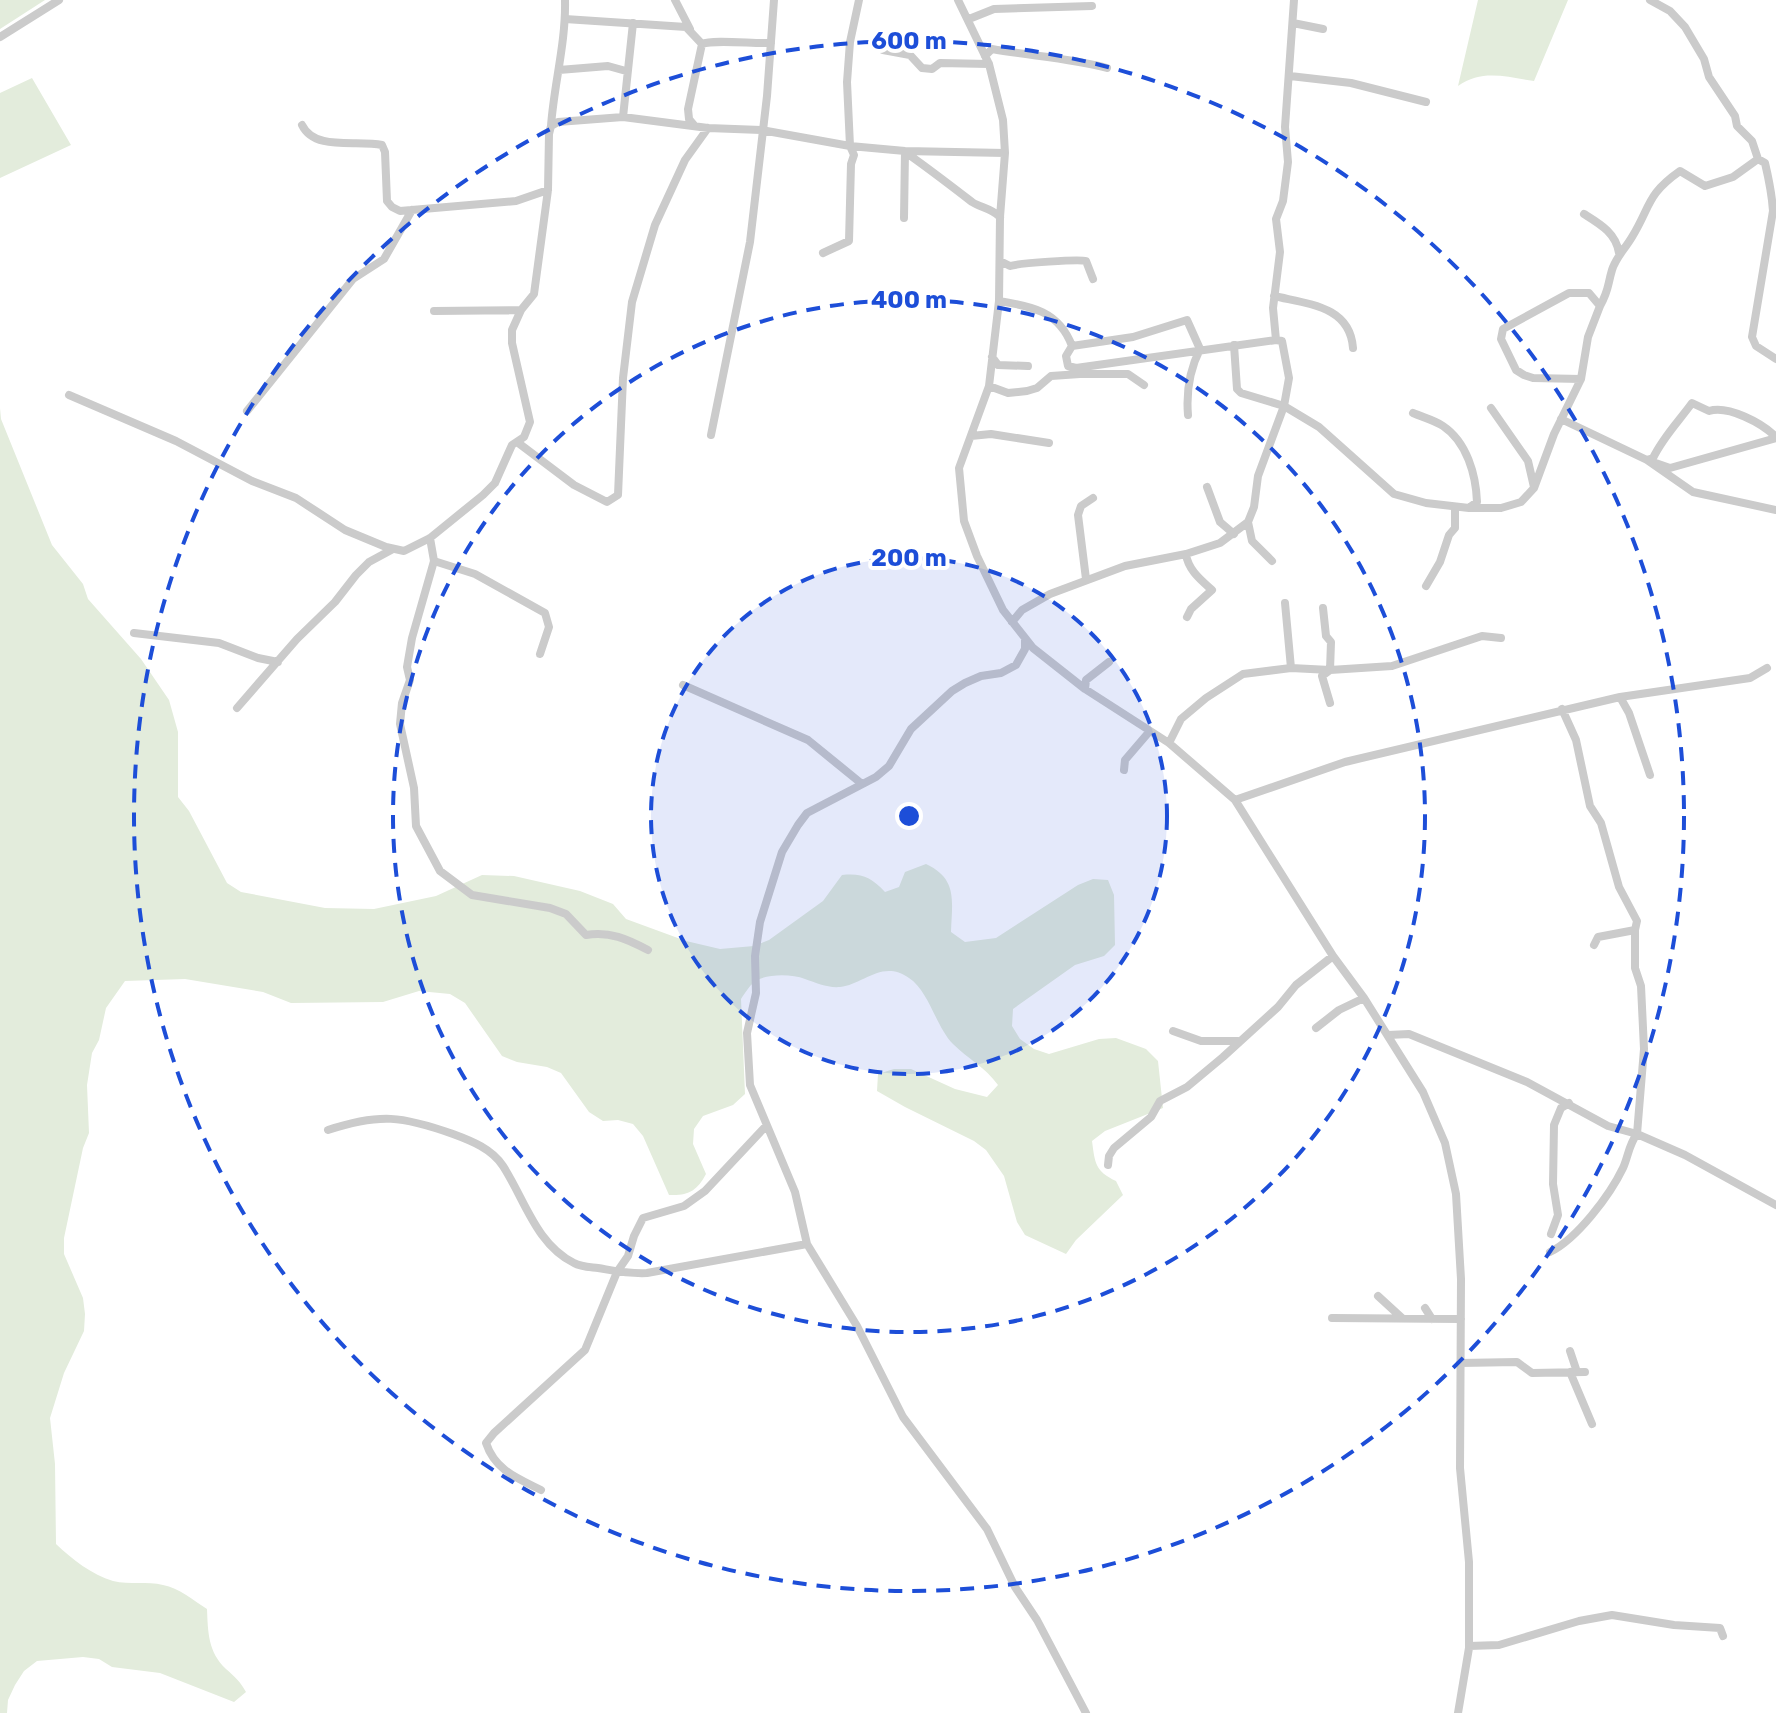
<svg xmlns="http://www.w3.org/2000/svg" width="1776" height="1713" font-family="Rubik,sans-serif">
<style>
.green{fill:#e3ecdc}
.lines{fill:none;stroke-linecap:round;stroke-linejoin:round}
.minor{stroke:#cbcbcb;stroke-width:8}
.ring{fill:none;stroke:#1d4ed8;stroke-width:4;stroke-dasharray:14 10}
.centre{fill:#1d4ed8;stroke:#fff;stroke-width:4}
.ring-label{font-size:24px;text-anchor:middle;font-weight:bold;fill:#1d4ed8;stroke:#fff;stroke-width:8;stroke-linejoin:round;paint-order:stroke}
</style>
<rect width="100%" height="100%" fill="#fff"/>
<!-- green -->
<path class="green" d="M 0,0 L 45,0 L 0,29 Z
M 1478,0 L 1568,0 L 1534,81 C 1506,77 1482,69 1458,86 Z
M 32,78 L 71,145 L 0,178 L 0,93 Z
M 0,408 L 1,419 L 52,545 L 83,584 L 88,599 L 141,659 L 169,700 L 178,732 L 178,797 L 189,811 L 227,883 L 241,892 L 325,908 L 374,909 L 436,896 L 482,875 L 514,876 L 580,891 L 613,904 L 626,919 L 686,941 L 720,949 L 754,946 L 769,940 L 823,901 L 842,875 C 862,873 871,877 885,892 L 899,887 L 905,872 L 926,864 C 958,879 952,901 951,932 L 965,942 L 996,938 L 1078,885 L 1093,879 L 1108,880 L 1114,895 L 1115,945 L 1104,956 L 1075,965 L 1013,1009 L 1012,1026 L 1020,1039 L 1034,1049 L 1049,1054 L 1099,1039 L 1116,1038 L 1146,1049 L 1158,1061 L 1163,1108 L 1105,1131 L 1092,1141 C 1095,1163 1095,1171 1116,1181 L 1123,1195 L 1076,1240 L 1066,1254 L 1025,1235 L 1017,1222 L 1004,1176 L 986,1150 L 974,1141 L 905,1107 L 877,1091 L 878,1074 L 894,1069 L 911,1069 L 955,1089 L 987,1097 L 998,1085 C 985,1067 968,1059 953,1044 C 936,1027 929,991 909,978 C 882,959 863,985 840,987 C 827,988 817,983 805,979 C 792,974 769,974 757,980 C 751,983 745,993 741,999 L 745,1094 L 733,1105 L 703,1116 L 694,1129 L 693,1144 L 706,1174 C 697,1191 688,1196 669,1195 L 643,1136 L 633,1124 L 618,1120 L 603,1121 L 589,1112 L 561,1073 L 547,1067 L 517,1062 L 502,1056 L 465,1003 L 450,994 L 419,991 L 383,1002 L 291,1003 L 263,992 L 185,979 L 125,981 L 106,1008 L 99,1040 L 92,1053 L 87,1085 L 89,1133 L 83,1148 L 64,1238 L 64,1254 L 83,1298 L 85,1314 L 84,1331 L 64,1373 L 50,1418 L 55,1464 L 56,1544 C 72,1559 92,1575 113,1581 C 130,1585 147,1581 163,1585 C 179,1588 193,1600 207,1609 C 208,1632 208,1652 226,1669 C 235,1677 240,1681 246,1692 L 234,1702 L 160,1673 L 112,1667 L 99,1659 L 83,1657 L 37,1661 L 24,1671 L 15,1685 L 8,1700 L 7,1713 L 0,1713 Z"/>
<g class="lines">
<!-- minor -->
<path class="minor" d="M 675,0 L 690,29
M 958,0 L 989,64 L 1003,120 L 1005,153 L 1000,217 L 999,301 L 989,386 L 959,468 L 964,521 L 977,556 L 1003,610 L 1033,648 L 1085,689 L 1169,743 L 1235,800 L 1333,956 L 1364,998 L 1423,1092 L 1445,1143 L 1456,1194 L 1461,1279 L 1460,1468 L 1469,1562 L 1469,1648 L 1458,1713
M 565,19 L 686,27 L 702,44
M 969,19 L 994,9 L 1092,6
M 1293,23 L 1323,29
M 0,37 L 59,0
M 883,50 L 910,55 L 922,68 L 932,69 L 940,63 L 989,64
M 985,56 L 992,49 C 1031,56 1070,58 1107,68
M 559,70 L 608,66 L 626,71
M 1290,76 L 1351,83 L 1426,102
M 623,117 L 633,23
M 302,125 C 315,152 358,139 382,145 L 385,152 L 387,201 L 392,207 L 400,211 L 516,201 L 548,190
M 694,125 L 689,119 L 688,109 L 702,44 C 713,39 755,44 771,43
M 551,126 C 554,84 566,43 565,0
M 905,152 C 928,168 950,185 972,202 C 981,208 991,208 1000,217
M 1758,159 L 1765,163 C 1769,180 1772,194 1773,211 L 1752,337 L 1756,346 L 1776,359
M 1584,214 C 1600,224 1616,233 1619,253
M 904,218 L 905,151
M 823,253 L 849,241 L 851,164 L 854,155 L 850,146 L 847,82 L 850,42 L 859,0
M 1000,261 L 1010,266 C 1019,263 1079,259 1086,261 L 1093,279
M 1274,296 C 1308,304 1350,306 1353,348
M 999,301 C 1031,306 1059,311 1072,346 L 1066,356 L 1068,366 L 1076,368 L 1276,340 L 1282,341 L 1289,378 L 1284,406 L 1258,476 L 1254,507 L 1248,522 L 1220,543 L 1186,554 L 1125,566 L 1050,594 L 1022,610 L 1012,622
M 1600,306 C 1609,290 1607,287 1612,270 C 1616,257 1625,249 1632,237 C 1651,206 1646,195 1680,171 L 1705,186 L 1733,177 L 1758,159 L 1752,141 L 1737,126 L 1735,116 L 1709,77 L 1704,59 L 1685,27 L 1670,11 L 1650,0
M 434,311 L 521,310 L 534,294 L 548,190 L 549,134 L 551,126 L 558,122 L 623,117 L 708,128 L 761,130 L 850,146 L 905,151 L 1005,153
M 1276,340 L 1273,308 L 1280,252 L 1276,219 L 1283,201 L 1288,162 L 1285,127 L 1294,0
M 1234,345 L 1237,389 L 1241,393 L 1284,406 L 1319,427 L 1394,494 L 1426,503 L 1469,508 L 1501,508 L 1521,502 L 1534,488 L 1554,434 L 1581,379 L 1588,337 L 1600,306 L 1589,293 L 1569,293 L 1503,329 L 1501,339 L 1516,370 L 1524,375 L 1533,378 L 1581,379
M 1072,346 L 1133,337 L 1187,320 L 1200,349 C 1189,371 1186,391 1188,415
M 992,357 L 998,365 L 1028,366
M 989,386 L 1008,393 L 1027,391 L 1037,388 L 1051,376 L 1080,374 L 1128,374 L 1144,385
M 69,395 L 176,441 L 252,481 L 296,498 L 345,530 L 386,547 L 404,551 L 430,538 L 483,495 L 495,483 L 512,445 L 524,437 L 530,422 L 512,343 L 512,330 L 521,310
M 1491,408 L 1528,461 L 1534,487
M 247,411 L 353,279 L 384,259 L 412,210
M 1413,413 C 1422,417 1434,420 1443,426 C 1467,442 1476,475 1477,502 L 1470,507
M 1561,419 L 1647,460 L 1670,468 L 1776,438
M 711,435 L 750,242 L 767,96 L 774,0
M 971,436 L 991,434 L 1049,443
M 1776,437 C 1762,423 1728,405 1709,411 L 1692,403 C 1679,421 1663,437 1653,458 L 1647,460 L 1693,492 L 1776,510
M 517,442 L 574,485 L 607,502 L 618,495 L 623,378 L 632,302 L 655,225 L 685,160 L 708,128
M 1207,487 L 1220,522 L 1234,534
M 1248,522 L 1252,541 L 1272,561
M 430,538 L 434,561 L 412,638 L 407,667 L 410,680 L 402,703 L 400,724 L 414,788 L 416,826 L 440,871 L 472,895 L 550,908 L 566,914 L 586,935 C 610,931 627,939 648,950
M 1186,554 C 1188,570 1201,580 1212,590 L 1191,609 L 1187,617
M 434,561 L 475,574 L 545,613 L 549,627 L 540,654
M 1086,579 L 1078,515 L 1081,506 L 1093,498
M 1426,586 L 1440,562 L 1449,535 L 1455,528 L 1455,507
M 1285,603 L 1291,668
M 1323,608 L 1326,636 L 1331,642 L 1330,670 L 1322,676 L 1330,703
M 134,633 L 219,643 L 258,658 L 278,662
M 1025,640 L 1025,649 L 1016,665 L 1001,673 L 981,676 L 965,683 L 952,691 L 911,729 L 889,766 L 876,777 L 807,813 L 798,825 L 782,852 L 760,922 L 755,956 L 756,993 L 747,1033 L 750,1085 L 795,1192 L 807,1244 L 857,1326 L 903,1417 L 987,1529 L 1015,1587 L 1037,1620 L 1086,1713
M 683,685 L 808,740 L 862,784
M 1085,689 L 1086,680 L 1109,662
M 1620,697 L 1750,678 L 1767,668
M 237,708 L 297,639 L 335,602 L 356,575 L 369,562 L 393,549
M 1562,709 L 1576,740 L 1590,806 L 1601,823 L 1619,887 L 1637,921 L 1635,930 L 1598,937 L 1594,945
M 1169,743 L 1181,719 L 1206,698 L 1243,674 L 1291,668 L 1330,670 L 1392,666 L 1482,636 L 1501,638
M 1124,770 L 1125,760 L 1149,732
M 1235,800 L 1345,762 L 1620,697 L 1629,713 L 1650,775
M 1316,1028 L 1339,1010 L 1364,998
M 1173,1031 L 1201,1041 L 1238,1041
M 1388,1035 L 1409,1034 L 1527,1082 L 1608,1126 L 1637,1134 L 1685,1155 L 1776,1205
M 328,1130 C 380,1113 402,1116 453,1134 C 472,1141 492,1149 503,1166 C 525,1200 536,1244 574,1263 C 581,1267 590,1267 598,1268 C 616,1271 629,1274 647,1273 L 807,1244
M 1108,1165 L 1109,1156 L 1114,1148 L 1151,1117 L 1160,1101 L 1187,1087 L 1223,1057 L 1278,1007 L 1296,985 L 1333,956
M 1551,1234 L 1558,1215 L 1553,1184 L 1554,1125 L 1561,1108 L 1569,1103
M 1550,1252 C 1577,1239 1610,1195 1623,1168 C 1628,1157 1629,1144 1637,1134 L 1644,1049 L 1641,986 L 1635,968 L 1635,930
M 1378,1296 L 1402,1318
M 1425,1308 L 1432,1319
M 1332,1318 L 1461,1319
M 1570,1351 L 1577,1372
M 1460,1363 L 1517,1362 L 1532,1373 L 1585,1372
M 1570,1372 L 1592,1424
M 541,1490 C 517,1478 495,1470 486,1443 L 494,1433 L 585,1350 L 617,1272 L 628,1256 L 634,1236 L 643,1218 L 684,1206 L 705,1191 L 766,1126
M 1469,1646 L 1499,1645 L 1579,1621 L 1612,1615 L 1674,1625 L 1720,1628 L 1723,1636"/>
</g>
<!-- distance rings -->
<circle cx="909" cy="816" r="258" fill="#1d4ed8" fill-opacity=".12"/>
<g class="ring">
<circle cx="909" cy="816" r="258"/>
<circle cx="909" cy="816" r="516"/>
<circle cx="909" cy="816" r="775"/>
</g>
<circle cx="909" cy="816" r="12" class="centre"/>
<g class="ring-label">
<text x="909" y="49">600 m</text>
<text x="909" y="308">400 m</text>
<text x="909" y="566">200 m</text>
</g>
</svg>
